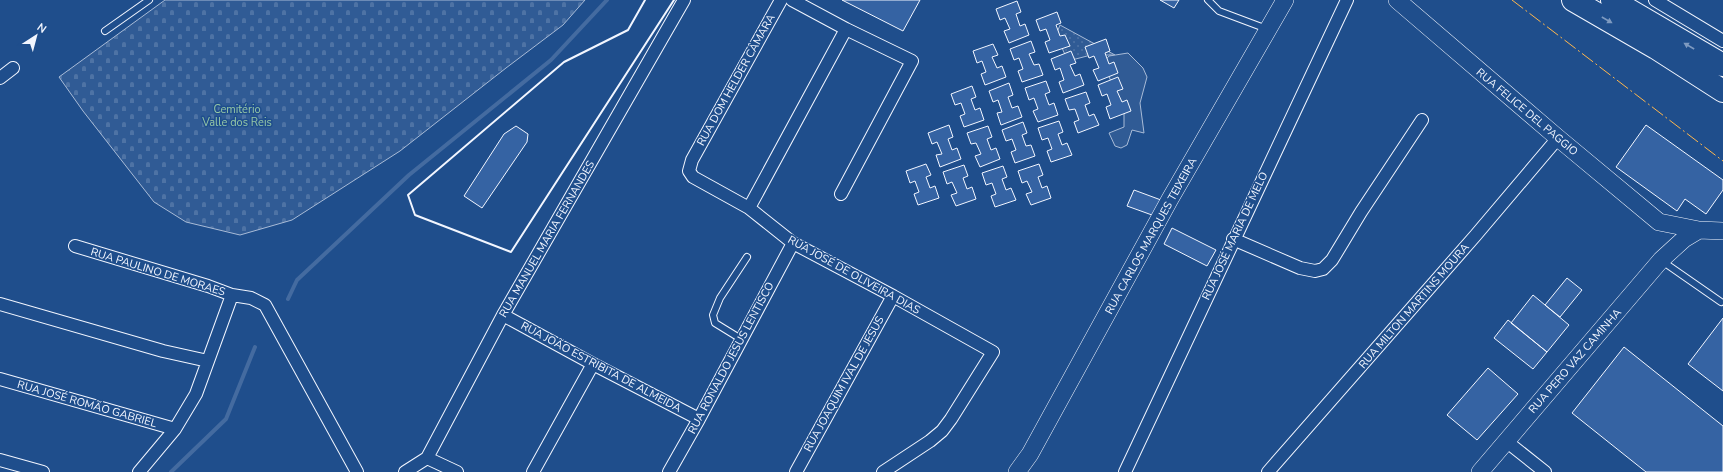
<svg xmlns="http://www.w3.org/2000/svg" width="1723" height="472" font-family="'Nunito Sans',sans-serif">
<style>
.grass{fill:url(#grass-dots);stroke:#a8bbd7}
.cemetery{fill:url(#cemetery-stones);stroke:#a8bbd7}
.built{fill:#305b95;stroke:#a8bbd7}
.lines{fill:none;stroke-linecap:round;stroke-linejoin:round}
.stream{stroke:#446ba0;stroke-width:4}
.building{fill:#3563a3;stroke:#f2f6ff}
.lane-casing{stroke:#f2f6ff;stroke-width:8}
.street-casing{stroke:#f2f6ff;stroke-width:14}
.secondary-casing{stroke:#f2f6ff;stroke-width:18}
.highway-casing{stroke:#f2f6ff;stroke-width:24}
.lane{stroke:#1f4e8c;stroke-width:6}
.street{stroke:#1f4e8c;stroke-width:12}
.secondary{stroke:#1f4e8c;stroke-width:17}
.highway{stroke:#1f4e8c;stroke-width:22}
.wall{stroke:#f2f6ff;stroke-width:2}
.power{stroke:#ffb74d;stroke-width:1;stroke-dasharray:14 3 2 3;stroke-linecap:butt}
.oneway{fill:#7e9ac0}
.labels{text-anchor:middle;dominant-baseline:central;stroke-width:3;stroke-linejoin:round;paint-order:stroke}
.street-label{font-size:11px;fill:#f2f6ff;stroke:#1f4e8c}
.park-label{font-size:11px;fill:#97c8a6;stroke:#1f4e8c}
</style>
<defs>
<pattern id="grass-dots" width="8" height="8" patternUnits="userSpaceOnUse"><rect width="8" height="8" fill="#305b95"/><path d="M2 2h.1M6 6h.1" fill="none" stroke="#4e73a5" stroke-width="1.8" stroke-linecap="round"/></pattern>
<pattern id="cemetery-stones" width="16" height="16" patternUnits="userSpaceOnUse"><rect width="16" height="16" fill="#305b95"/><path d="M2 7V4a2 2 0 0 1 4 0v3zM10 15v-3a2 2 0 0 1 4 0v3z" fill="#4e73a5"/></pattern>
</defs>
<rect width="100%" height="100%" fill="#1f4e8c"/>
<!-- grass -->
<path class="grass" d="M 1060,25 L 1115,55 L 1091,55 L 1068,61 L 1056,35 Z"/>
<!-- cemetery -->
<path class="cemetery" d="M 165,0 L 585,0 L 563,25 L 506,68 L 400,151 L 292,220 L 240,235 L 186,222 L 154,202 L 83,111 L 59,77 Z"/>
<!-- built -->
<path class="built" d="M 1128,53 L 1143,68 L 1147,77 L 1140,103 L 1144,133 L 1132,130 L 1127,145 L 1121,148 L 1115,146 L 1109,133 L 1124,127 L 1124,111 L 1103,63 L 1109,56 Z"/>
<g class="lines">
<!-- stream -->
<path class="stream" d="M 288,299 L 297,280 L 409,175 L 551,60 L 607,0
M 171,472 L 226,419 L 255,347"/>
</g>
<!-- building -->
<path class="building" d="M 842,0 L 920,0 L 903,31 Z
M 1160,0 L 1179,0 L 1174,8 Z
M 1017,1 L 1021,12 L 1016,14 L 1020,26 L 1025,24 L 1029,35 L 1009,43 L 1004,31 L 1010,29 L 1005,18 L 1000,20 L 996,9 Z
M 1057,12 L 1061,23 L 1056,25 L 1060,36 L 1065,35 L 1070,46 L 1049,53 L 1045,42 L 1050,40 L 1046,29 L 1040,31 L 1036,20 Z
M 1106,39 L 1110,51 L 1105,53 L 1109,64 L 1114,62 L 1118,73 L 1098,81 L 1093,70 L 1099,68 L 1094,56 L 1089,58 L 1085,47 Z
M 1031,41 L 1035,52 L 1029,54 L 1034,65 L 1039,64 L 1043,75 L 1022,82 L 1018,71 L 1023,69 L 1019,58 L 1014,60 L 1010,49 Z
M 993,44 L 998,55 L 992,57 L 997,68 L 1002,66 L 1006,77 L 985,85 L 981,74 L 986,72 L 982,61 L 977,63 L 973,51 Z
M 1071,51 L 1076,63 L 1070,65 L 1075,76 L 1080,74 L 1084,85 L 1063,93 L 1059,82 L 1064,80 L 1060,68 L 1055,70 L 1051,59 Z
M 1118,77 L 1123,89 L 1117,91 L 1122,102 L 1127,100 L 1131,111 L 1110,119 L 1106,107 L 1111,105 L 1107,94 L 1102,96 L 1098,85 Z
M 1046,81 L 1050,92 L 1045,94 L 1049,105 L 1054,103 L 1058,115 L 1038,122 L 1033,111 L 1038,109 L 1034,98 L 1029,100 L 1025,88 Z
M 1009,83 L 1013,95 L 1008,97 L 1012,108 L 1018,106 L 1022,117 L 1001,125 L 997,113 L 1002,112 L 998,100 L 993,102 L 989,91 Z
M 972,86 L 976,97 L 971,99 L 975,110 L 980,108 L 984,120 L 964,127 L 960,116 L 965,114 L 961,103 L 955,105 L 951,94 Z
M 1086,92 L 1090,103 L 1085,105 L 1089,116 L 1094,114 L 1099,125 L 1078,133 L 1074,122 L 1079,120 L 1075,109 L 1069,110 L 1065,99 Z
M 1059,121 L 1063,132 L 1058,134 L 1062,145 L 1067,143 L 1072,155 L 1051,162 L 1047,151 L 1052,149 L 1048,138 L 1042,140 L 1038,128 Z
M 1023,122 L 1027,133 L 1022,135 L 1026,146 L 1031,145 L 1035,156 L 1015,163 L 1011,152 L 1016,150 L 1012,139 L 1006,141 L 1002,130 Z
M 949,125 L 953,137 L 948,139 L 952,150 L 957,148 L 961,159 L 940,167 L 936,155 L 942,154 L 937,142 L 932,144 L 928,133 Z
M 1646,125 L 1723,180 L 1723,190 L 1706,214 L 1685,199 L 1677,211 L 1616,167 Z
M 516,126 L 528,134 L 527,142 L 482,208 L 464,196 L 504,134 Z
M 988,126 L 992,137 L 987,139 L 991,150 L 996,148 L 1000,159 L 980,167 L 975,156 L 981,154 L 976,143 L 971,144 L 967,133 Z
M 926,164 L 931,175 L 926,177 L 930,188 L 935,186 L 939,198 L 918,205 L 914,194 L 919,192 L 915,181 L 910,183 L 906,171 Z
M 1039,164 L 1043,175 L 1038,177 L 1042,188 L 1047,186 L 1051,198 L 1031,205 L 1026,194 L 1032,192 L 1027,181 L 1022,183 L 1018,171 Z
M 964,165 L 968,176 L 963,178 L 967,189 L 972,187 L 976,199 L 956,206 L 951,195 L 957,193 L 952,182 L 947,184 L 943,172 Z
M 1003,166 L 1007,177 L 1002,179 L 1006,190 L 1011,188 L 1016,200 L 995,207 L 991,196 L 996,194 L 992,183 L 986,185 L 982,173 Z
M 1134,190 L 1161,200 L 1152,215 L 1127,206 Z
M 1172,228 L 1216,250 L 1207,266 L 1164,244 Z
M 1567,278 L 1582,290 L 1560,317 L 1545,305 Z
M 1533,295 L 1569,325 L 1547,352 L 1511,323 Z
M 1723,318 L 1723,391 L 1688,364 Z
M 1508,320 L 1547,352 L 1533,369 L 1494,338 Z
M 1624,347 L 1723,426 L 1723,472 L 1646,472 L 1572,413 Z
M 1488,368 L 1518,394 L 1477,440 L 1447,415 Z"/>
<g class="lines">
<defs>
<path id="lane" d="M 1208,0 L 1219,11 L 1267,29
M 105,31 L 149,0
M 1662,261 L 1721,302
M 741,339 L 715,323 L 713,315 L 720,298 L 747,257"/>
<path id="street" d="M 781,0 L 692,160 L 689,171 L 693,177 L 749,208 L 793,243 L 893,296 L 993,352 L 951,419 L 942,431 L 930,441 L 883,472
M 792,0 L 846,29 L 912,61 L 841,194
M 1655,0 L 1723,41
M 0,78 L 13,68
M 749,208 L 846,29
M 1233,239 L 1300,268 L 1315,271 L 1323,269 L 1332,260 L 1361,212 L 1422,120
M 75,246 L 208,286 L 232,295 L 196,394 L 175,429 L 139,472
M 232,295 L 251,298 L 265,305 L 357,472
M 0,304 L 163,351 L 208,361
M 503,315 L 593,364 L 699,419
M 0,379 L 175,429
M 1506,441 L 1545,472
M 427,458 L 457,472
M 0,460 L 43,472
M 405,472 L 427,458 L 503,315 L 684,0
M 533,472 L 593,364
M 669,472 L 699,419 L 793,243
M 796,472 L 893,296
M 1125,472 L 1347,0
M 1268,472 L 1475,236 L 1558,138"/>
<path id="secondary" d="M 1397,0 L 1558,138 L 1659,222 L 1699,230 L 1723,231
M 1017,472 L 1030,454 L 1170,199 L 1285,0
M 1480,472 L 1661,260 L 1684,239 L 1699,230"/>
<path id="highway" d="M 1573,0 L 1656,48 L 1723,91
M 1612,0 L 1723,65"/>
</defs>
<!-- lane casing -->
<use href="#lane" class="lane-casing"/>
<!-- street casing -->
<use href="#street" class="street-casing"/>
<!-- secondary casing -->
<use href="#secondary" class="secondary-casing"/>
<!-- highway casing -->
<use href="#highway" class="highway-casing"/>
<!-- lane -->
<use href="#lane" class="lane"/>
<!-- street -->
<use href="#street" class="street"/>
<!-- secondary -->
<use href="#secondary" class="secondary"/>
<!-- highway -->
<use href="#highway" class="highway"/>
<!-- wall -->
<path class="wall" d="M 645,0 L 628,30 L 564,62 L 408,195 L 415,215 L 511,252 L 674,0"/>
<!-- power -->
<path class="power" d="M 1512,0 L 1723,161"/>
</g>
<!-- one-way arrows -->
<defs><path id="oneway-solid" d="M-6-.8H1V-3.2L6.5 0L1 3.2V.8H-6Z"/></defs>
<g class="oneway">
<use href="#oneway-solid" transform="translate(1607 20) rotate(30)"/>
<use href="#oneway-solid" transform="translate(1689 46) rotate(-150)"/>
</g>
<g class="labels">
<!-- street labels -->
<g class="street-label">
<text transform="translate(736 80) rotate(-61)">RUA DOM HELDER CÂMARA</text>
<text transform="translate(1527 112) rotate(40)">RUA FELICE DEL PAGGIO</text>
<text transform="translate(1151 236) rotate(-61)">RUA CARLOS MARQUES TEIXEIRA</text>
<text transform="translate(1235 236) rotate(-65)">RUA JOSÉ MARIA DE MELO</text>
<text transform="translate(547 239) rotate(-60)">RUA MANUEL MARIA FERNANDES</text>
<text transform="translate(158 272) rotate(17)">RUA PAULINO DE MORAES</text>
<text transform="translate(854 275) rotate(29)">RUA JOSÉ DE OLIVEIRA DIAS</text>
<text transform="translate(1414 306) rotate(-49)">RUA MILTON MARTINS MOURA</text>
<text transform="translate(731 358) rotate(-62)">RUA RONALDO JESUS LENTISCO</text>
<text transform="translate(1575 361) rotate(-49)">RUA PERO VAZ CAMINHA</text>
<text transform="translate(601 367) rotate(28)">RUA JOÃO ESTRIBITA DE ALMEIDA</text>
<text transform="translate(844 384) rotate(-61)">RUA JOAQUIM IVAL DE JESUS</text>
<text transform="translate(87 404) rotate(16)">RUA JOSÉ ROMÃO GABRIEL</text>
</g>
<!-- park labels -->
<g class="park-label">
<text x="237" y="109">Cemitério<tspan x="237" dy="13">Valle dos Reis</tspan></text>
</g>
</g>
<!-- north arrow -->
<g transform="translate(36 36) rotate(36)" stroke="#1f4e8c" stroke-width="3" paint-order="stroke">
<path d="M0-3L7 15L0 10L-7 15Z" fill="#f2f6ff"/>
<text y="-6" font-size="11" font-weight="bold" text-anchor="middle" fill="#f2f6ff">N</text>
</g>
</svg>
